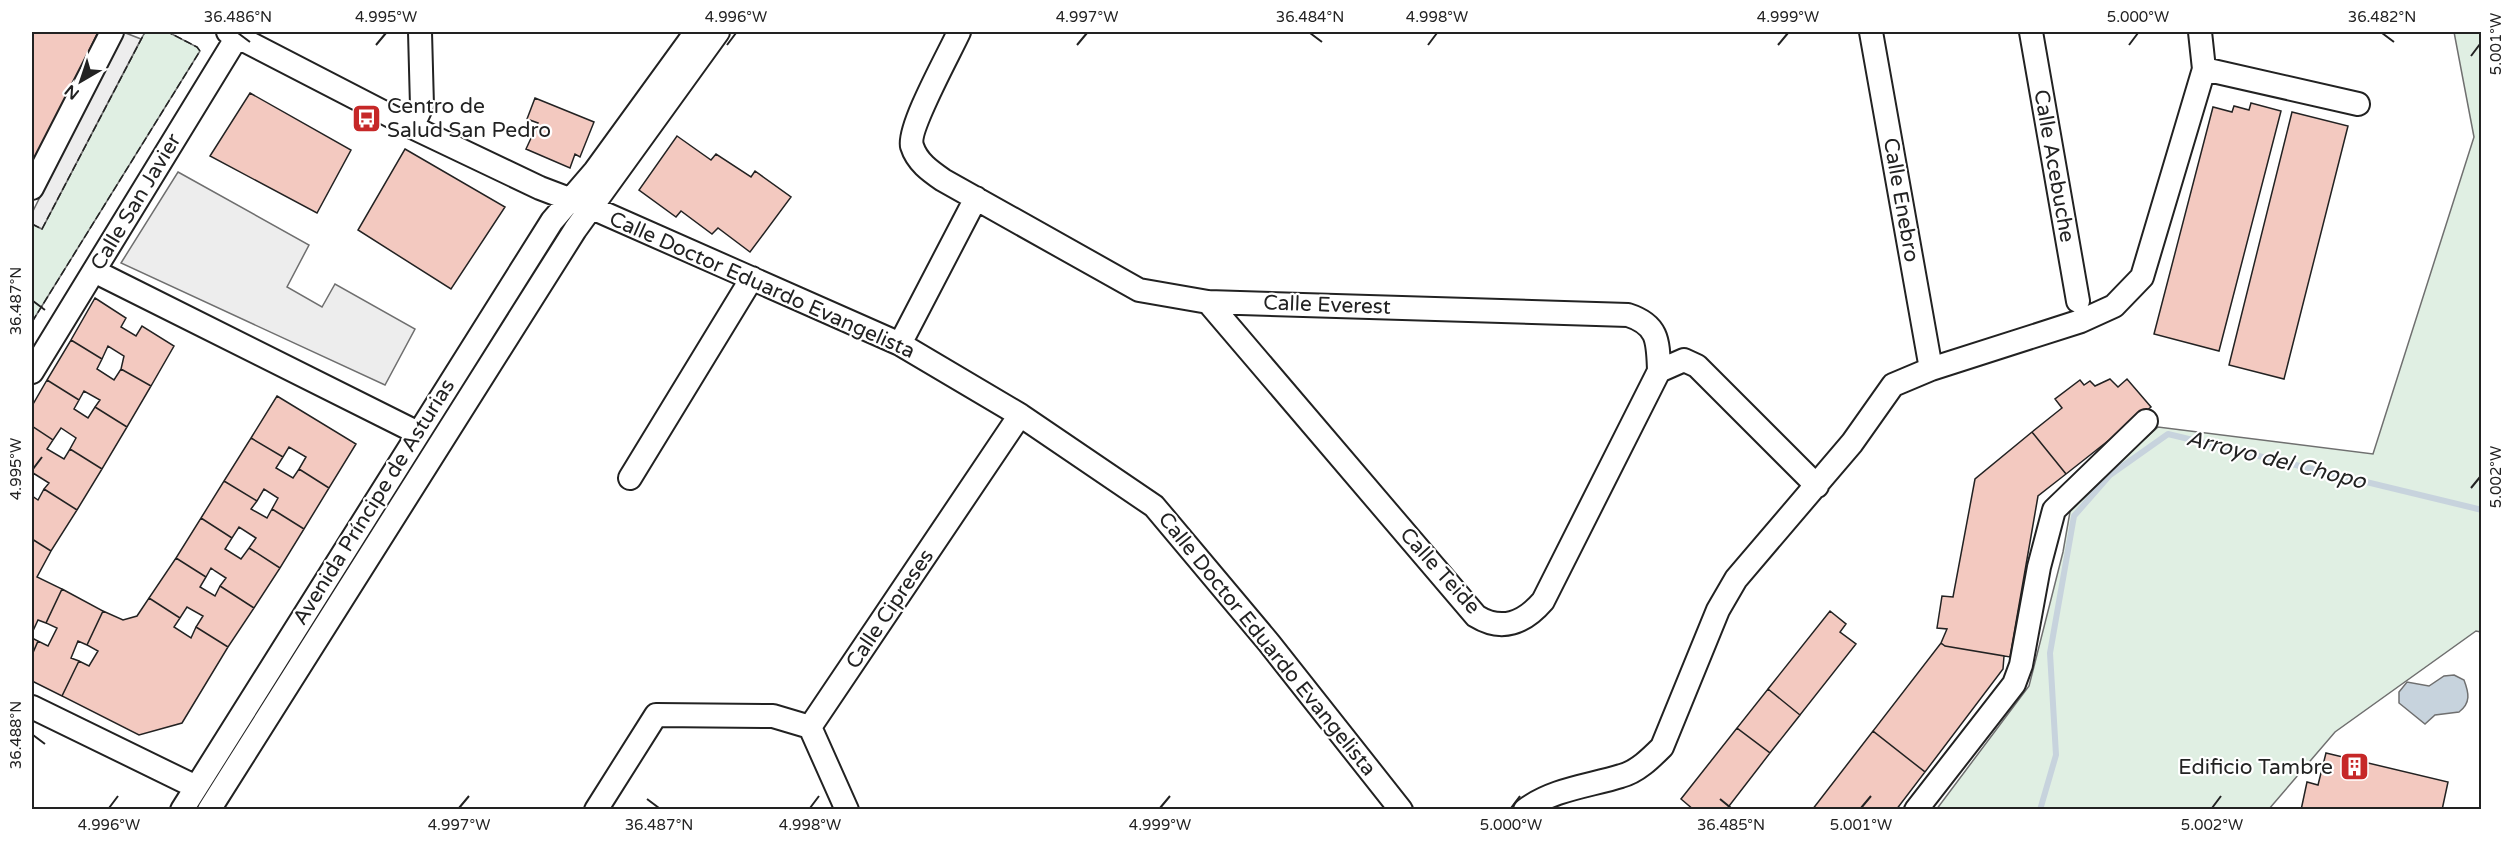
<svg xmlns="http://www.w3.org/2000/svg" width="2513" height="841" font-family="'Varela Round',sans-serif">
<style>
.green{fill:#e0efe3;stroke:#6f6f6f;stroke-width:1.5}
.parking{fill:#ededed;stroke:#6f6f6f;stroke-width:1.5}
.water{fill:#c7d3dd;stroke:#6f6f6f;stroke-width:1.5}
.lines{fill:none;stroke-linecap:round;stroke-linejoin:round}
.stream{stroke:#c7d3dd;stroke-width:6}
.building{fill:#f3c9c0;stroke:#222;stroke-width:1.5}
.minor-casing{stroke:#222;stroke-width:26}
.minor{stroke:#fff;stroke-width:22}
.fence{stroke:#222;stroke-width:1.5;stroke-dasharray:8 3;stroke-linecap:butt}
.ticks{fill:none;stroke:#222;stroke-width:2}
.labels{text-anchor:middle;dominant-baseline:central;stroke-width:4.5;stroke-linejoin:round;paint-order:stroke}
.poi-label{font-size:21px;fill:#222;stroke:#fff;text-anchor:start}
.street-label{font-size:21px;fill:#222;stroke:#fff}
.water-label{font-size:22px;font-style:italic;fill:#222;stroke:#fff}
.neatline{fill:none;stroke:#222;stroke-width:2}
.ticks-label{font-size:15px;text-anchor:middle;fill:#222}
</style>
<rect width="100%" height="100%" fill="#fff"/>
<!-- green -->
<path class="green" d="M 145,32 L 168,32 L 197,47 L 200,51 L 32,322 L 32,224 L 42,229 Z
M 2454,32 L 2481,32 L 2481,632 L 2476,631 L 2335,732 L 2269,809 L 1936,810 L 2029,686 L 2063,552 L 2071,506 L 2158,427 L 2373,454 L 2474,137 Z"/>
<!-- parking -->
<path class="parking" d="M 123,32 L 141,39 L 42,229 L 32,224 L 32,213 Z
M 178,172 L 309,245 L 287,287 L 322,307 L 335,284 L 415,329 L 385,385 L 121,263 Z"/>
<!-- water -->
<path class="water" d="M 2454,675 L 2464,680 C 2469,693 2471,703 2459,712 L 2435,715 L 2425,724 L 2399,703 L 2399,692 L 2407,682 L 2429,686 L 2444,676 Z"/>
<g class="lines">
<!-- stream -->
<path class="stream" d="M 2040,810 L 2056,755 L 2050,653 L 2074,516 L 2110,475 L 2168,434 L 2482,510"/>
</g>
<!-- building -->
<path class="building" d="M 32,32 L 98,32 L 36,161 L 32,159 Z
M 250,93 L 351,150 L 317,213 L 210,156 Z
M 535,98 L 594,122 L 580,157 L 575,154 L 570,168 L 526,149 L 538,123 L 527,119 Z
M 2251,103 L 2281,111 L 2219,351 L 2154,334 L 2213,107 L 2232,112 L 2234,106 L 2249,110 Z
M 2292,112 L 2348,126 L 2284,379 L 2229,365 Z
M 677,136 L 711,160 L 716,154 L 751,177 L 755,171 L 791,197 L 750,252 L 718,228 L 712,234 L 681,211 L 676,217 L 639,190 Z
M 405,149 L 505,207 L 451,289 L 358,230 Z
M 95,298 L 126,318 L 121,327 L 136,336 L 142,326 L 174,346 L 151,386 L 121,369 L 124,356 L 108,346 L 102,359 L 71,340 Z
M 71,340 L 102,359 L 97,369 L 114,380 L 121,369 L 151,386 L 127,427 L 95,407 L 100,400 L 84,391 L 79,400 L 47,380 Z
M 2110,379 L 2118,387 L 2127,379 L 2151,407 L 2066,474 L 2032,432 L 2062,408 L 2055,399 L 2080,380 L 2084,385 L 2090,381 L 2095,386 Z
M 47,380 L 79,400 L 74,409 L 88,418 L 95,407 L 127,427 L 102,469 L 70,449 L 76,438 L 61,428 L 53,440 L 32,426 L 32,406 Z
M 277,396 L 356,444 L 329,488 L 299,469 L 306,457 L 289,447 L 283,457 L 251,438 Z
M 32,426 L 53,440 L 47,449 L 64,459 L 70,449 L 102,469 L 77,510 L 44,489 L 49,483 L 33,473 L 32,476 Z
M 2032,432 L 2066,474 L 2038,496 L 2010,657 L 1945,646 L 1941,643 L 1947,629 L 1937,628 L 1942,596 L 1953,597 L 1975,479 Z
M 251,438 L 283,457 L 276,468 L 293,478 L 299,469 L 329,488 L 304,529 L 272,509 L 278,498 L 264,489 L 257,501 L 224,481 Z
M 224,481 L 257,501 L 251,509 L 267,518 L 272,509 L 304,529 L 280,568 L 249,548 L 256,538 L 239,527 L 232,538 L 201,518 Z
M 44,489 L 77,510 L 51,551 L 32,539 L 32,496 L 38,500 Z
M 201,518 L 232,538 L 225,549 L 241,559 L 249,548 L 280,568 L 254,608 L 220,586 L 226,578 L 215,571 L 211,568 L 206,577 L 176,558 Z
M 32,539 L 51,551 L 37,577 L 62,589 L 46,623 L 38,620 L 32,633 Z
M 176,558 L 206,577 L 200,587 L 215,596 L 220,586 L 254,608 L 228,647 L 196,627 L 203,616 L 187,607 L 180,618 L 149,598 Z
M 62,589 L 103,611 L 87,645 L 78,641 L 71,658 L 79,661 L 62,696 L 32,681 L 32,655 L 38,641 L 48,646 L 57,628 L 46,623 Z
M 149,598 L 180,618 L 174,627 L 191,638 L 196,627 L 228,647 L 182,723 L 139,735 L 62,696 L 79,661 L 89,666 L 98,651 L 87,645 L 103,611 L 123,620 L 137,616 Z
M 1830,611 L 1846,624 L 1840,632 L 1856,644 L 1800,715 L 1768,689 Z
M 32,638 L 38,641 L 32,655 Z
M 1941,643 L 1945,646 L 2004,656 L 2003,669 L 1925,772 L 1873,731 Z
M 1768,689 L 1800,715 L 1770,753 L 1737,728 Z
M 1737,728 L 1770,753 L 1726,810 L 1694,810 L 1681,799 Z
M 1873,731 L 1925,772 L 1896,810 L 1812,810 Z
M 2326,753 L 2448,782 L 2442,810 L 2301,810 L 2307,782 L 2318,785 Z"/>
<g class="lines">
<defs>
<path id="minor" d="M 228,32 L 412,127 L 540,188 L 590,207 L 900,344 L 1020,415 L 1154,506 L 1269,643 L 1401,810
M 959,32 C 950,52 907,129 912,146 C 917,162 930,171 943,180 L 1139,290 L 1208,302 L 1628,315 C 1659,325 1658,342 1659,371 L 1543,601 C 1524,623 1502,632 1476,616 L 1208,302
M 1871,32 L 1931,369
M 2031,32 L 2078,301
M 2204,69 L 2358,104
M 412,127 L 422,106 L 420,32
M 32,188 L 112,32
M 94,271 L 418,433
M 900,344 L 976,198
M 1659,371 L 1684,360 L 1697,366 L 1817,486
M 32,372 L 240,32
M 630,478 L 752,278
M 32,707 L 196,787
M 182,810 L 552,221 L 595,171 L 696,32
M 209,810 L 575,230 L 718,32
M 596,810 L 656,715 L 773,716 L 810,727
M 847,810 L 810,727 L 1020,415
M 1525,810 C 1553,789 1589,786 1621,776 C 1637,772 1651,758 1662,747 L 1718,610 L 1736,579 L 1852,443 L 1893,385 L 1931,369 L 2081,321 L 2114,306 L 2142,277 L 2204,69 L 2200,32
M 1916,810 L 2014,684 L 2021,665 L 2039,567 L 2054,510 L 2146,421"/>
</defs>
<!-- minor casing -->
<use href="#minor" class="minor-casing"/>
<!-- minor -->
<use href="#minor" class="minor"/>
<!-- fence -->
<path class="fence" d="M 32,224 L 42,229 L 145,32
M 32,322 L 200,51 L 197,47 L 168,32"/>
</g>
<!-- ticks -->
<path class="ticks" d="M 238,33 L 250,42M 1310,33 L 1322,42M 2382,33 L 2394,42M 376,45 L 386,33M 727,45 L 736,33M 1077,45 L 1087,33M 1428,45 L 1437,33M 1778,45 L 1788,33M 2129,45 L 2138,33M 2471,56 L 2480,44M 33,301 L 45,310M 33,469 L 42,457M 2471,488 L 2480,477M 33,735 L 45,744M 647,799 L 659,808M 1720,799 L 1731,808M 109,808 L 118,796M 459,808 L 469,796M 810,808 L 819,796M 1160,808 L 1170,796M 1511,808 L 1520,796M 1861,808 L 1871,796M 2212,808 L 2221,796"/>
<!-- icons -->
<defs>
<symbol id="bus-square" viewBox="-11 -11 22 22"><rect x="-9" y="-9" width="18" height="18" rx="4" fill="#c62828" stroke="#fff"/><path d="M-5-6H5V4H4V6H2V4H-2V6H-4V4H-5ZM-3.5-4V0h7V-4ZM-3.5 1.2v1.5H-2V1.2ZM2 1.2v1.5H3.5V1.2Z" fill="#fff"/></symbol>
<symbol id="building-square" viewBox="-11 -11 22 22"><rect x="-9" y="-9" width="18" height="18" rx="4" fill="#c62828" stroke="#fff"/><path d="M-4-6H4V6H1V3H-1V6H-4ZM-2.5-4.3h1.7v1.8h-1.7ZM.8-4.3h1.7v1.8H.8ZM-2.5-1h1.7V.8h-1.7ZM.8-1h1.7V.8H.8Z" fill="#fff"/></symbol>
</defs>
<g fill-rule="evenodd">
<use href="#bus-square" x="350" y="102" width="33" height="33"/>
<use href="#building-square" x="2338" y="750" width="33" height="33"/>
</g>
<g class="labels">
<!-- poi labels -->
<g class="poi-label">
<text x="387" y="106">Centro de<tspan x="387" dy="24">Salud San Pedro</tspan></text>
<text x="2333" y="767" text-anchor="end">Edificio Tambre</text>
</g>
<!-- street labels -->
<g class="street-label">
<text transform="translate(2054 166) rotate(80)">Calle Acebuche</text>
<text transform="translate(1901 200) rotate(80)">Calle Enebro</text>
<text transform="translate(136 202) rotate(-59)">Calle San Javier</text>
<text transform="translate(762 285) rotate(24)">Calle Doctor Eduardo Evangelista</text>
<text transform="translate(1327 305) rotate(2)">Calle Everest</text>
<text transform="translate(374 502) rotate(-58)">Avenida Príncipe de Asturias</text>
<text transform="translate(1440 571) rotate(48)">Calle Teide</text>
<text transform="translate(890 609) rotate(-56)">Calle Cipreses</text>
<text transform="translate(1267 644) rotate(51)">Calle Doctor Eduardo Evangelista</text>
</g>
<!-- water labels -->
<g class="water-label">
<text transform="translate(2276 460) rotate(14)">Arroyo del Chopo</text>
</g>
</g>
<!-- border -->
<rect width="2513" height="841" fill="none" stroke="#ffffff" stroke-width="66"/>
<!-- north arrow -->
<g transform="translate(81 81) rotate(219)" stroke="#ffffff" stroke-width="4.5" paint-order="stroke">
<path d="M0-4.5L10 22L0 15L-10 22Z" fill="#222222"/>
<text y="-9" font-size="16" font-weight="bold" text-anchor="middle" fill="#222222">N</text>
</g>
<rect x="33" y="33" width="2447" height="775" class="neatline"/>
<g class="ticks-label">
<text x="238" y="22">36.486°N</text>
<text x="386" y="22">4.995°W</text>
<text x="736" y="22">4.996°W</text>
<text x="1087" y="22">4.997°W</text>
<text x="1310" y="22">36.484°N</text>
<text x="1437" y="22">4.998°W</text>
<text x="1788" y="22">4.999°W</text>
<text x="2138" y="22">5.000°W</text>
<text x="2382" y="22">36.482°N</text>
<text transform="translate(2496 44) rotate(-90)" y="5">5.001°W</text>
<text transform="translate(16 301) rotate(-90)" y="5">36.487°N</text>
<text transform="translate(16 469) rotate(-90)" y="5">4.995°W</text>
<text transform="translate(2496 477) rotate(-90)" y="5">5.002°W</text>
<text transform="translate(16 735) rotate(-90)" y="5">36.488°N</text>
<text x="109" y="830">4.996°W</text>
<text x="459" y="830">4.997°W</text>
<text x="659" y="830">36.487°N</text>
<text x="810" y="830">4.998°W</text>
<text x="1160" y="830">4.999°W</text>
<text x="1511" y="830">5.000°W</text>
<text x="1731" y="830">36.485°N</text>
<text x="1861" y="830">5.001°W</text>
<text x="2212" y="830">5.002°W</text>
</g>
</svg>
